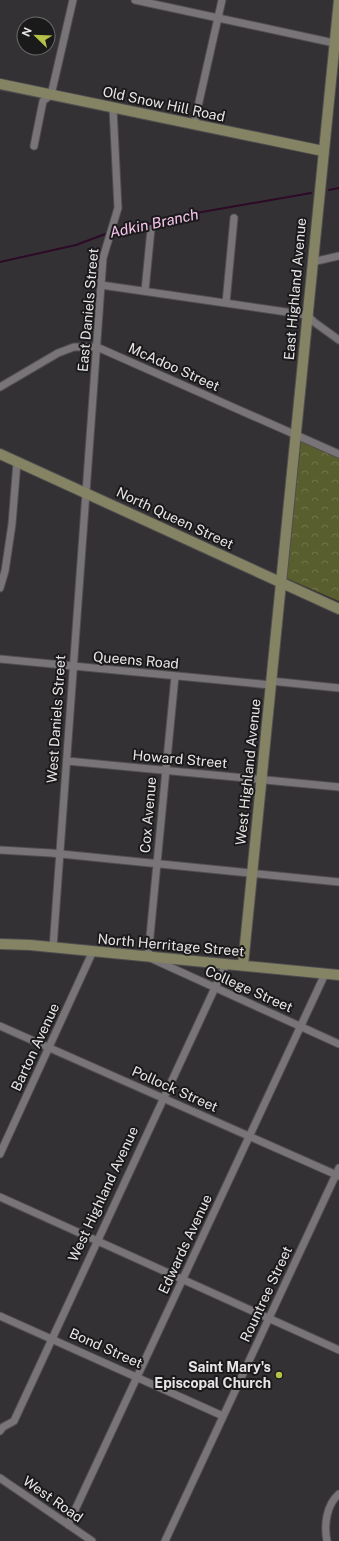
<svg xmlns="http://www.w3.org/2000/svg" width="339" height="1541" font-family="'Public Sans',sans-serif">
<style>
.park{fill:url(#park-crowns)}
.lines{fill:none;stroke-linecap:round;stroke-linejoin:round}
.stream{stroke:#2c0a28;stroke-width:2}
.street-casing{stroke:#514e50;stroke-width:9}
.secondary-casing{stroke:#514e50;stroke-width:12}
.street{stroke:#787477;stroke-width:7}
.secondary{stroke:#848464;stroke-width:10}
.poi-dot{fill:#b6c148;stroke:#1b1a1b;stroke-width:1.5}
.labels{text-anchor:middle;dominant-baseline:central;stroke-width:4;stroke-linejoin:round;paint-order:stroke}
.street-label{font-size:14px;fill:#e8e5e7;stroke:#1b1a1b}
.poi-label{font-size:14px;font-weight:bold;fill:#e8e5e7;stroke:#1b1a1b;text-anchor:end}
.water-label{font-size:15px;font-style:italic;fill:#f9c5ef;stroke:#1b1a1b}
</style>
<defs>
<pattern id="park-crowns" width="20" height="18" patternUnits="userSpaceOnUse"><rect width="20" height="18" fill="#595e2f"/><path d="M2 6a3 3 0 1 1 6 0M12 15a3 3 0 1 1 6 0" fill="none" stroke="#71754d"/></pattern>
</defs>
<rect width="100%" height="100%" fill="#343134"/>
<!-- park -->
<path class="park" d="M 301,441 L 339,458 L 339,601 L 286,578 Z"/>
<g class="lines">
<!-- stream -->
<path class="stream" d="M 329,190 L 339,188
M 113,232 L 135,228 L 185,215 L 311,193
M 0,262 L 76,245 L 108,233"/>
<defs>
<path id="street" d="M 135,0 L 339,44
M 194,124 L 222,0
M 34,146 L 43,101 L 51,95 L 73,0
M 312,262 L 339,256
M 101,285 L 307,315 L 314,322 L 339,340
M 145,291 L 151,229
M 226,303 L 234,218
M 0,387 L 58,353 L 74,347 L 97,347 L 339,454
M 0,588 L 5,571 L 12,524 L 17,462
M 0,659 L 271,685
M 175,676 L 148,957 L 339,1044
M 271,681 L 339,688
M 67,761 L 339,787
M 0,850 L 51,853 L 339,882
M 53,948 L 103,258 L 118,208 L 113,108
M 0,1026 L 339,1176
M 0,1154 L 93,951
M 0,1197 L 339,1350
M 0,1316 L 223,1416
M 0,1431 L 3,1427 L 14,1421 L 226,964
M 0,1478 L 92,1541
M 68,1525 L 325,974
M 165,1541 L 339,1168
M 327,1541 C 324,1526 326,1505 339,1494"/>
<path id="secondary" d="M 0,84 L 323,151
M 0,454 L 339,609
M 0,944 L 30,945 L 339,975
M 243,965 C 274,644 305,322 339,0"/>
</defs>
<!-- street casing -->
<use href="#street" class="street-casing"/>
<!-- secondary casing -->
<use href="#secondary" class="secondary-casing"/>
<!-- street -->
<use href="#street" class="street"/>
<!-- secondary -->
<use href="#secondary" class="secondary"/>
</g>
<!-- markers -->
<circle class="poi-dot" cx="279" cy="1375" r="4"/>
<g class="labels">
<!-- street labels -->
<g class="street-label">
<text transform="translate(164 104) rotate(12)">Old Snow Hill Road</text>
<text transform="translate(295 289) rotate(-85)">East Highland Avenue</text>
<text transform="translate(88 310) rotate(-85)">East Daniels Street</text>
<text transform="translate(174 367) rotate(24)">McAdoo Street</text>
<text transform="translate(175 518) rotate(25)">North Queen Street</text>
<text transform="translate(136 660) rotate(5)">Queens Road</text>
<text transform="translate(56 719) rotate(-86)">West Daniels Street</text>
<text transform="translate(180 759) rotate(5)">Howard Street</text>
<text transform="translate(248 772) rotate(-84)">West Highland Avenue</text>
<text transform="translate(148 815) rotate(-85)">Cox Avenue</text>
<text transform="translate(171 945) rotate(5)">North Herritage Street</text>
<text transform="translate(249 989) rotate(24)">College Street</text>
<text transform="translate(35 1047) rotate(-65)">Barton Avenue</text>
<text transform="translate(175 1089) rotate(24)">Pollock Street</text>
<text transform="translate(103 1194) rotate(-65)">West Highland Avenue</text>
<text transform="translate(185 1244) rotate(-65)">Edwards Avenue</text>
<text transform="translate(266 1294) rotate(-65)">Rountree Street</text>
<text transform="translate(106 1348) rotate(24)">Bond Street</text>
<text transform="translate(53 1499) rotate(35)">West Road</text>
</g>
<!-- poi labels -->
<g class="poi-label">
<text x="271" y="1367">Saint Mary's<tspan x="271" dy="16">Episcopal Church</tspan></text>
</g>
<!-- water labels -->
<g class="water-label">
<text transform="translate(154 223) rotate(-12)">Adkin Branch</text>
</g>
</g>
<!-- north arrow -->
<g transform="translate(36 36) rotate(293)"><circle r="19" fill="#1b1a1b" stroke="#6d6b6d"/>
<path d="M0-3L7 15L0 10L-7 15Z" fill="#b6c148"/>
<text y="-6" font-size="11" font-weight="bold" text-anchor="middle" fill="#e8e5e7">N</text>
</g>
</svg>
